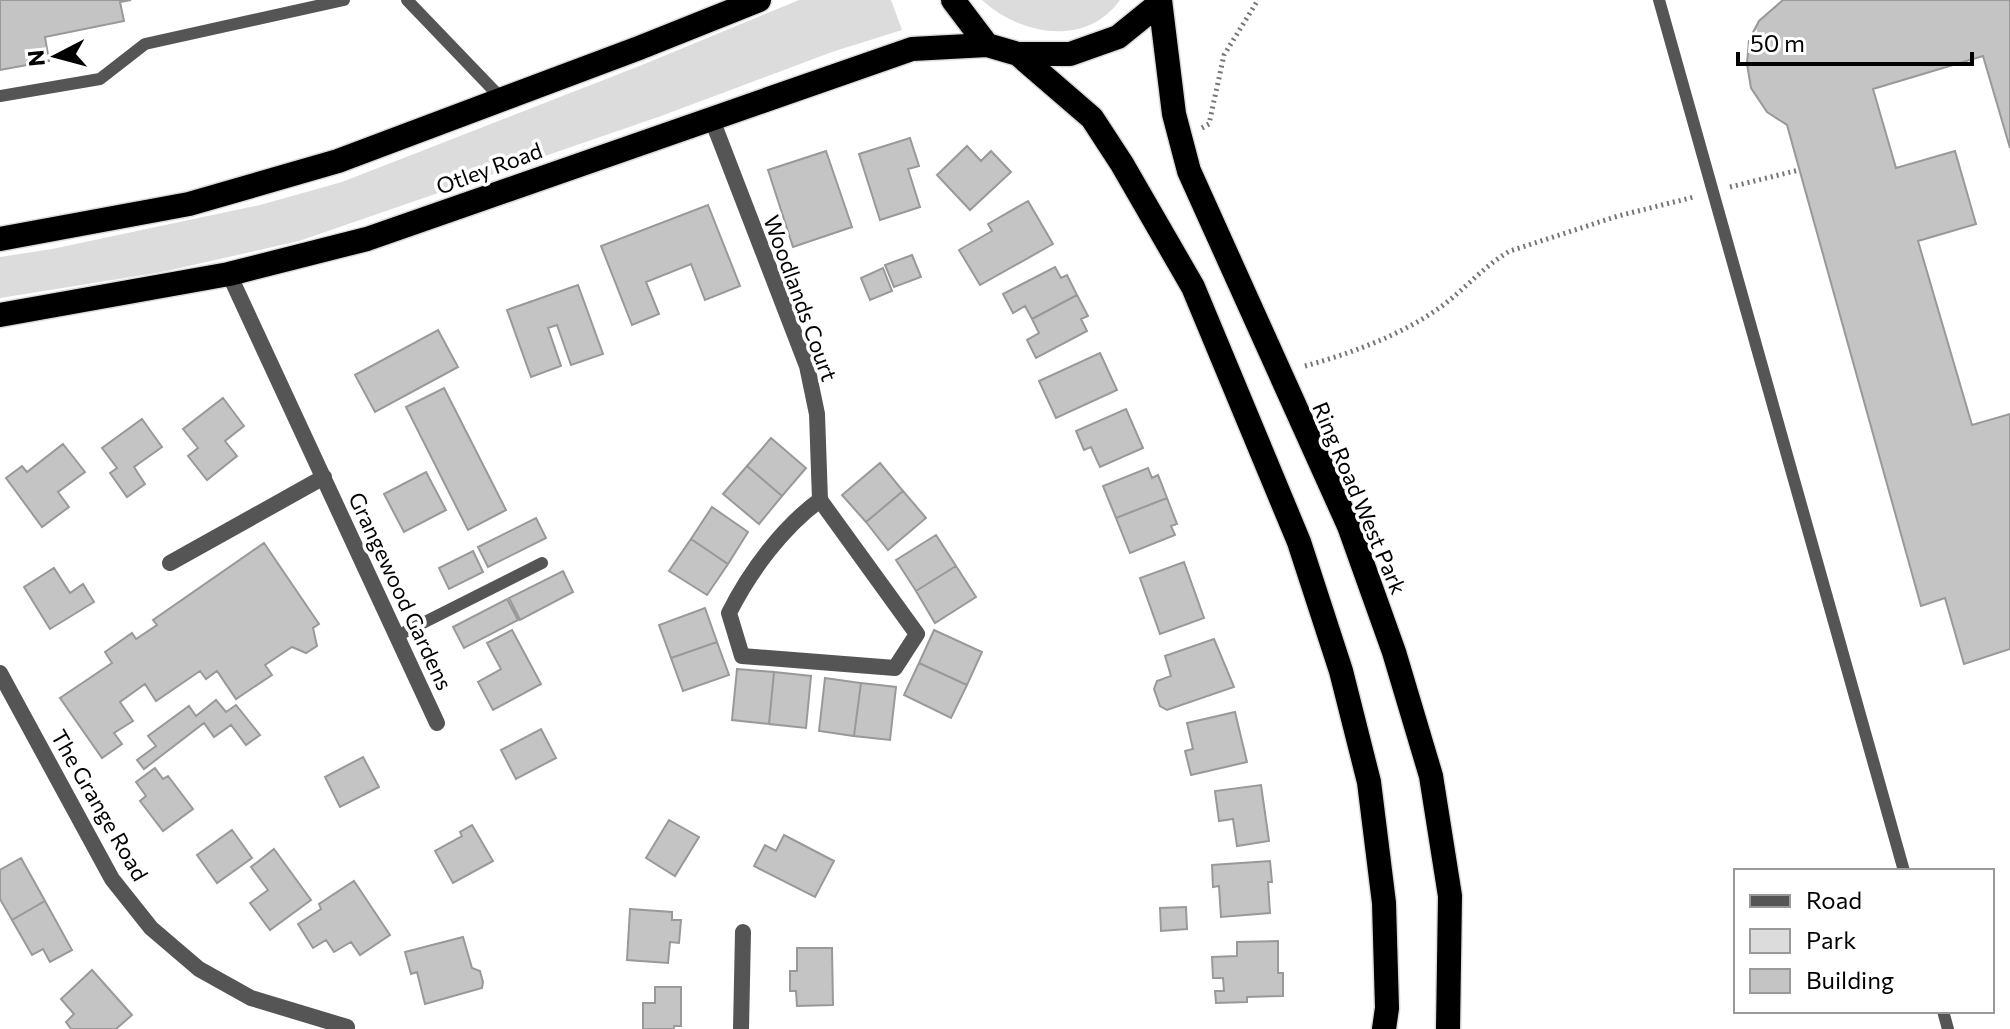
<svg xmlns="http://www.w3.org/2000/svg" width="2010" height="1029" font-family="Commissioner,sans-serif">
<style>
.green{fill:#dcdcdc}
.building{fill:#c4c4c4;stroke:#999;stroke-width:2}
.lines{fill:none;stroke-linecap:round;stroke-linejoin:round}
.highway-casing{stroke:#dbdbdb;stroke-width:27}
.path{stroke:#777;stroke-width:5;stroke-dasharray:2 4;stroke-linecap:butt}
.lane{stroke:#555;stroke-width:12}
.street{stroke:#555;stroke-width:16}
.highway{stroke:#000;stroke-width:24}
.labels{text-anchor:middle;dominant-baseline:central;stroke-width:7;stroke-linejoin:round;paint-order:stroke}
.street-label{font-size:22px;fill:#000;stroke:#fff}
</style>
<rect width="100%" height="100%" fill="#fff"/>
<!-- green -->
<path class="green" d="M 799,0 L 891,0 L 902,30 L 832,52 L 661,116 L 299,241 L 162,272 L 0,298 L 0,257 L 52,249 L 260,205 L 342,182 L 642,65 Z
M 982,0 L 1120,0 C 1086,48 1020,35 982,0 Z"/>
<!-- building -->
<path class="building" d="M 0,0 L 131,0 L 120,2 L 124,21 L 45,37 L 49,61 L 0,70 Z
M 1783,0 L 2010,0 L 2010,148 L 1983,56 L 1873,89 L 1896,168 L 1955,151 L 1976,224 L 1918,241 L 1972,425 L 2010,414 L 2010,649 L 1964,664 L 1945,598 L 1921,606 L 1787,125 L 1767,112 L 1751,88 L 1747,64 L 1749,40 L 1759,21 Z
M 910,138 L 919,166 L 908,169 L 920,207 L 880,220 L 859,154 Z
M 967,146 L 981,161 L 991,151 L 1011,172 L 970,210 L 937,175 Z
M 826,151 L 852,227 L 793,247 L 768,170 Z
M 1028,201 L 1053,244 L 980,285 L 959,250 L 992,231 L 988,224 Z
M 708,205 L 740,286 L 705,300 L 691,264 L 646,282 L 659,314 L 632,325 L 601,246 Z
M 912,255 L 921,277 L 894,287 L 885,265 Z
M 1055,267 L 1061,278 L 1067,275 L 1077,295 L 1032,319 L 1025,306 L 1013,313 L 1003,294 Z
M 883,268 L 892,291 L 870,300 L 861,278 Z
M 578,285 L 603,354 L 571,365 L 557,325 L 548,328 L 561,366 L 531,377 L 507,310 Z
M 1077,295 L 1088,316 L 1081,319 L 1087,331 L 1036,358 L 1027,340 L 1039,333 L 1032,319 Z
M 438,330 L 458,367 L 375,412 L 355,375 Z
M 1100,353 L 1117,390 L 1056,418 L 1039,381 Z
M 444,388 L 506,510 L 468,530 L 406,407 Z
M 223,398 L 244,426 L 225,441 L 237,456 L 207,480 L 188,456 L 198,448 L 183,429 Z
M 1126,409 L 1143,448 L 1100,467 L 1091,447 L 1084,450 L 1076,431 Z
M 142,419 L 162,447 L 134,467 L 145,484 L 127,497 L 110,473 L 117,468 L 102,448 Z
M 771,438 L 806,468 L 782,496 L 747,466 Z
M 63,444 L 85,472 L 58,492 L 69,507 L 42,527 L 6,478 L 22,466 L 27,472 Z
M 880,463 L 903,491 L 866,522 L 842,495 Z
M 747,466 L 782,496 L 759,524 L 723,494 Z
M 1148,468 L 1152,478 L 1158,475 L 1167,498 L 1116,518 L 1103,486 Z
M 426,472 L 446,510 L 404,532 L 384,494 Z
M 903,491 L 926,518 L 888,550 L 866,522 Z
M 1167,498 L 1177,524 L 1171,526 L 1175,535 L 1130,553 L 1116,518 Z
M 712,507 L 748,532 L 728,564 L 691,539 Z
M 536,518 L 546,538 L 488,567 L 478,547 Z
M 936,535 L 956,566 L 916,591 L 896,560 Z
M 691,539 L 728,564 L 707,595 L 669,571 Z
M 264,543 L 319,624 L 313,628 L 317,646 L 306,653 L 292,647 L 265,665 L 272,675 L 236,699 L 217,671 L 206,679 L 200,671 L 156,701 L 145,684 L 120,702 L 133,721 L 114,733 L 122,744 L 102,758 L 60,698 L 112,663 L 105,652 L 132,633 L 136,639 L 157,625 L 153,620 Z
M 473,551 L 483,572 L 449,589 L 439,568 Z
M 1184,562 L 1204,618 L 1160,634 L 1140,578 Z
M 956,566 L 976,597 L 935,623 L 916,591 Z
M 54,568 L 70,593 L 83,584 L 94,602 L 50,629 L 24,587 Z
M 563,571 L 573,592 L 520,620 L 509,598 Z
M 507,599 L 518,620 L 464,648 L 453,627 Z
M 705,608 L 717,642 L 671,658 L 659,625 Z
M 512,630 L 541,684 L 493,710 L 478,682 L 501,669 L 487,643 Z
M 934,630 L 982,652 L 967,685 L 919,663 Z
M 1214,639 L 1234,687 L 1167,710 L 1160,706 L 1154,689 L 1157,681 L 1171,676 L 1165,656 Z
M 717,642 L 729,675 L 683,691 L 671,658 Z
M 919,663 L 967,685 L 951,718 L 904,695 Z
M 737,669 L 774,672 L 769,724 L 732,720 Z
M 774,672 L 811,676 L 806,728 L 769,724 Z
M 825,678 L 861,683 L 854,736 L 819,731 Z
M 861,683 L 896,687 L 890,740 L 854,736 Z
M 216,700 L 226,712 L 236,705 L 260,735 L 246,745 L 231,725 L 214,737 L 204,723 L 144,769 L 137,760 L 156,746 L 148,736 L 189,706 L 196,716 Z
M 1235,712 L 1247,762 L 1191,775 L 1185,751 L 1193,749 L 1187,723 Z
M 541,729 L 556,758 L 516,779 L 501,750 Z
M 363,757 L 379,787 L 340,807 L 325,777 Z
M 155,768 L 163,779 L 168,776 L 193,809 L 163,831 L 140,801 L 146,796 L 136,782 Z
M 1261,785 L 1269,841 L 1237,846 L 1233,819 L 1219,821 L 1215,791 Z
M 669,820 L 699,837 L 675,876 L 646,858 Z
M 472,825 L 493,861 L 453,883 L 435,851 L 462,836 L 460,832 Z
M 232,830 L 252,858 L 217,883 L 197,855 Z
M 784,835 L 834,861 L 815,897 L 754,866 L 765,845 L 776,851 Z
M 274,849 L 311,900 L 270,930 L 250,903 L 268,890 L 251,867 Z
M 21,858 L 45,901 L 12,920 L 0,899 L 0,870 Z
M 1270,861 L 1272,882 L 1268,882 L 1270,913 L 1221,917 L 1219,886 L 1213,887 L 1212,865 Z
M 354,881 L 390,935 L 360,955 L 351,942 L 334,952 L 326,940 L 313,948 L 298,924 L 321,909 L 319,904 Z
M 45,901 L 72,950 L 50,962 L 43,949 L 32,955 L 12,920 Z
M 1186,907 L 1187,929 L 1161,931 L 1160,908 Z
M 630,909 L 672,912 L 672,920 L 681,920 L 679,943 L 670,942 L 668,963 L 627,960 Z
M 463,937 L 472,968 L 480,971 L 483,982 L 482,988 L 425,1004 L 417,972 L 411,974 L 405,952 Z
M 1278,941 L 1278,973 L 1283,973 L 1283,996 L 1247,997 L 1247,1002 L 1216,1003 L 1215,991 L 1224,991 L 1223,978 L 1213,978 L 1212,957 L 1237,956 L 1237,942 Z
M 797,948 L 832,948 L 833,1005 L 797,1006 L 796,991 L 790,991 L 790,971 L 797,971 Z
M 92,970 L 132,1015 L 116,1029 L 71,1029 L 66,1022 L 74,1014 L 61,999 Z
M 655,987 L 681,987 L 681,1026 L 674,1026 L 674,1029 L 643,1029 L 643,1003 L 655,1003 Z"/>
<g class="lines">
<defs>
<path id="highway" d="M 953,0 L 987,45 L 1018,54 L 1070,54 L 1118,37 L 1160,3
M 1160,0 L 1174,114 L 1189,171 L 1349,526 L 1394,652 L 1431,776 L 1450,896 L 1448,1029
M 1018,54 L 1092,118 L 1122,164 L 1193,287 L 1299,542 L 1341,671 L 1369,782 L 1384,903 L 1387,1008 L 1384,1029
M 0,239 L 189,204 L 338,161 L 639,48 L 759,0
M 0,315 L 229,274 L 367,239 L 912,49 L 987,45"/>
</defs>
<!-- highway casing -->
<use href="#highway" class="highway-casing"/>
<!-- path -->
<path class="path" d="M 1202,128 L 1209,124 L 1224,55 L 1258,0
M 1730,187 L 1799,170
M 1305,366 C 1352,353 1402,335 1442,306 C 1466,288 1485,265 1510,251 L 1618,216 L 1694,197"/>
<!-- lane -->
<path class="lane" d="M 407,0 L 502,99
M 1659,0 L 1904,871
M 0,96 L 100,79 L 145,44 L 344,0
M 397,636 L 542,563
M 1943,1011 L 1948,1029"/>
<!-- street -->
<path class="street" d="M 711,117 L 807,366 L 817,414 L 820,500 C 783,527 750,571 729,613 L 742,656 L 895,668 L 917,634 L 820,500
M 229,274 L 437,723
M 170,563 L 324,477
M 0,673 L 112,879 L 151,928 L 199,969 L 251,998 L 347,1027
M 741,1029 L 743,932"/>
<!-- highway -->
<use href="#highway" class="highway"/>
</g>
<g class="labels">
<!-- street labels -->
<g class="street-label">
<text transform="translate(489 168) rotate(-20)">Otley Road</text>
<text transform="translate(801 298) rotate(70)">Woodlands Court</text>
<text transform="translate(1360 498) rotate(67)">Ring Road West Park</text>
<text transform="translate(401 591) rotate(65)">Grangewood Gardens</text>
<text transform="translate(100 805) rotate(60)">The Grange Road</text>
</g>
</g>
<!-- legend -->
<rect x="1734" y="869" width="260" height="144" fill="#ffffff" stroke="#999999" stroke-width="2"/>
<rect x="1750" y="895" width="40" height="12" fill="#555555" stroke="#999999" stroke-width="2"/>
<text x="1806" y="909" font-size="24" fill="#000000">Road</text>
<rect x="1750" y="929" width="40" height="24" fill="#dcdcdc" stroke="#999999" stroke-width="2"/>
<text x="1806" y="949" font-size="24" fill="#000000">Park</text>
<rect x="1750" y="969" width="40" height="24" fill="#c4c4c4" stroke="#999999" stroke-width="2"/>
<text x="1806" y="989" font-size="24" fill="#000000">Building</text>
<!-- north arrow -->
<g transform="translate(56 56) rotate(264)" stroke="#ffffff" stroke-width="6" paint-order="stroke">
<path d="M0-6L14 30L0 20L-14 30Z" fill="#000000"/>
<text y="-12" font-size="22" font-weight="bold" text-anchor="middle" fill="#000000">N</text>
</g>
<!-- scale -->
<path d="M1738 52v12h234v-12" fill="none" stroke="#000000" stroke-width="4"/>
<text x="1750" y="52" font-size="24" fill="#000000" stroke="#ffffff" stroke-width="6" paint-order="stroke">50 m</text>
</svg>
